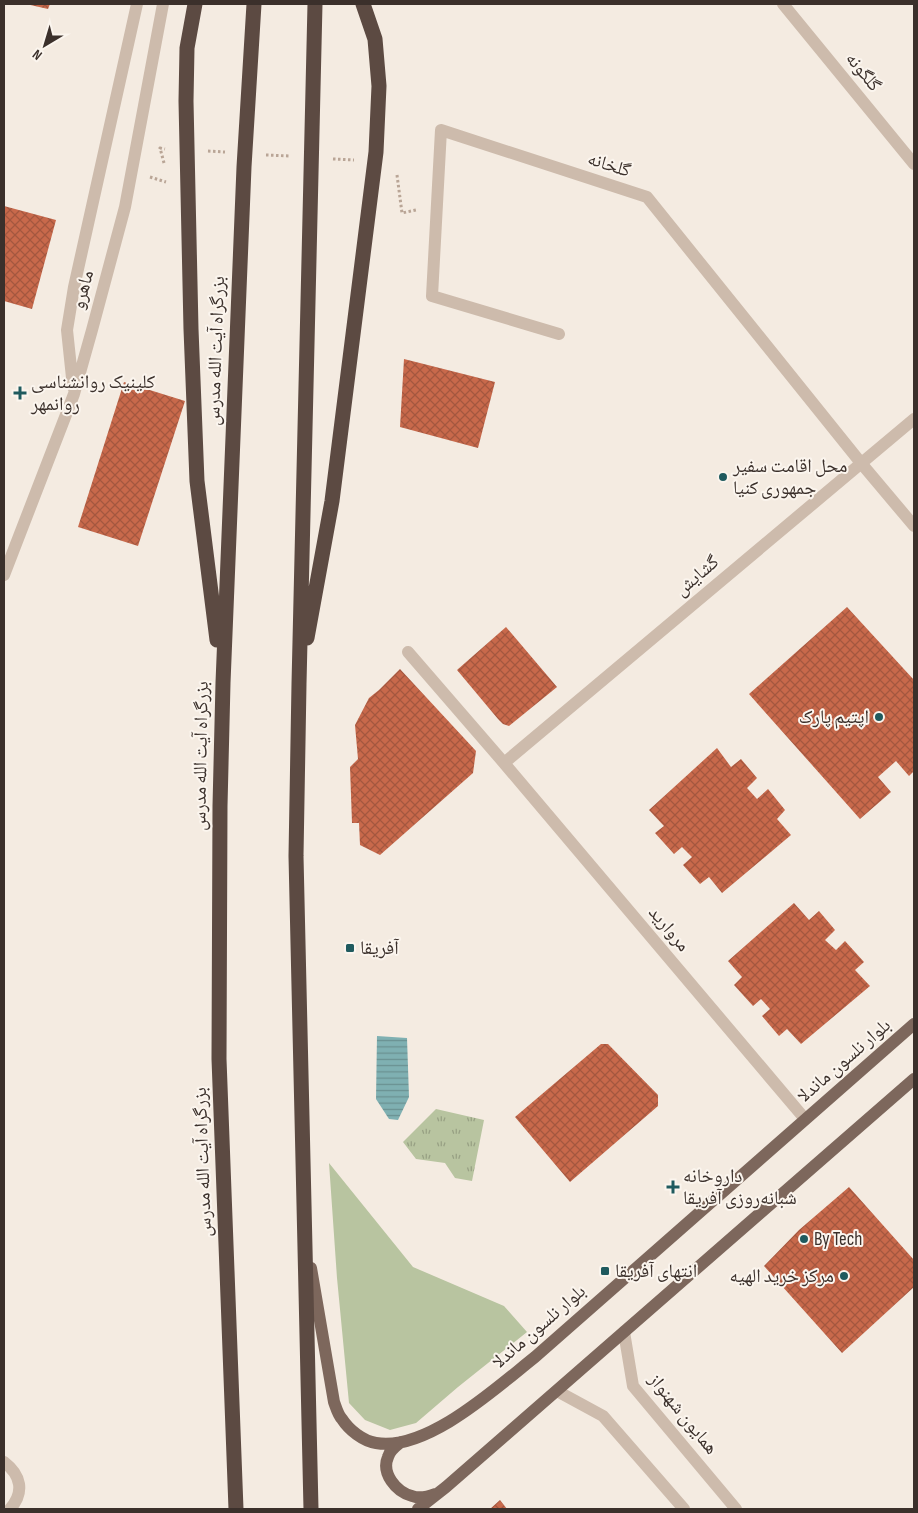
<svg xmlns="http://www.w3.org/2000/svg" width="918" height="1513" font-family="'Sofia Sans Condensed','Noto Naskh Arabic',sans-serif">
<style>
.grass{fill:url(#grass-tufts)}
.park{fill:#b8c4a0}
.water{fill:url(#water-rules)}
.building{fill:url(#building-cross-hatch)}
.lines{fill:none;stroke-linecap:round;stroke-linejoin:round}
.path{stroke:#b9a596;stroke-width:3;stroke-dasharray:2.5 2.5;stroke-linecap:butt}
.minor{stroke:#cdbbac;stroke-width:12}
.major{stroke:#7d675c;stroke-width:12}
.highway{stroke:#5c4a42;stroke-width:15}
.poi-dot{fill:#1f5a5e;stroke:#fbf5ee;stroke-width:2}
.labels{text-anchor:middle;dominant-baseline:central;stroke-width:4;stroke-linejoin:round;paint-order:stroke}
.street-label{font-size:19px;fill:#3b302b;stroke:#fbf5ee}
.poi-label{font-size:19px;fill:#3b302b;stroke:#fbf5ee;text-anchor:start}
</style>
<defs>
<pattern id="grass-tufts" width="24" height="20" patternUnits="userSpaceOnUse" patternTransform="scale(1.25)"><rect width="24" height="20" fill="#b8c4a0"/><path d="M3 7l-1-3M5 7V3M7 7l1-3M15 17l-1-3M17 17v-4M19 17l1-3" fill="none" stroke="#97a083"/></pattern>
<pattern id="water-rules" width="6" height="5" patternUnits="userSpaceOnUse" patternTransform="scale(1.25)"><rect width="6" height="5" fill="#7fb0b2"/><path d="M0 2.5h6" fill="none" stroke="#699091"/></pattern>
<pattern id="building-cross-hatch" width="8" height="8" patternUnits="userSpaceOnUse" patternTransform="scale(1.25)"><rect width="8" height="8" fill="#c8694b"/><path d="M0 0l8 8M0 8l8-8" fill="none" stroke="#a4573f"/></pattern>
</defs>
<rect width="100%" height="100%" fill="#f4ebe1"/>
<!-- grass -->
<path class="grass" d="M 436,1109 L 484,1120 L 472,1181 L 455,1178 L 445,1163 L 416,1159 L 403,1142 Z"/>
<!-- park -->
<path class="park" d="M 329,1163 L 413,1267 L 504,1306 L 527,1332 L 458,1387 L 416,1423 L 390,1430 L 365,1420 L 349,1403 L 337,1278 Z"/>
<!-- water -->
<path class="water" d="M 377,1036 L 407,1038 L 409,1097 L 398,1120 L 389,1119 L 376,1099 Z"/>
<!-- building -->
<path class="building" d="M 26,4 L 50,4 L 48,9 Z
M 4,206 L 56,220 L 32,309 L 4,301 Z
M 404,359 L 495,382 L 478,448 L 400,427 Z
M 124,382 L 185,401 L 138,546 L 78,527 Z
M 847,607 L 914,680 L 914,771 L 909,776 L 896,761 L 878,777 L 891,792 L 860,819 L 749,694 Z
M 506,627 L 557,687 L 509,726 L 503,724 L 498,719 L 457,670 Z
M 400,669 L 476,751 L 473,773 L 380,855 L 360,845 L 359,823 L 352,823 L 350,767 L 358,759 L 355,725 L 369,698 L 379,690 Z
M 717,748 L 731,767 L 741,759 L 757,778 L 747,788 L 757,799 L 768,789 L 785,810 L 777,819 L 791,835 L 722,893 L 709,877 L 700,884 L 683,865 L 692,857 L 682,847 L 674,854 L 655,833 L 664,826 L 649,810 Z
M 794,903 L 809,920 L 819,911 L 835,930 L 825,940 L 836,950 L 845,941 L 864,962 L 855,970 L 870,986 L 801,1044 L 787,1029 L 779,1036 L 762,1016 L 770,1009 L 761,999 L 753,1006 L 734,985 L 742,977 L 728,961 Z
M 601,1044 L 608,1044 L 658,1095 L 658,1106 L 570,1182 L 515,1117 Z
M 849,1187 L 914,1260 L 914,1287 L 842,1353 L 764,1266 L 799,1230 Z
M 500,1500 L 507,1509 L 490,1509 Z"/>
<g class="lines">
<!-- path -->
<path class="path" d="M 208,151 L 225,152
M 266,155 L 290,156
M 333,159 L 354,160
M 164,163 L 160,148 L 165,149
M 397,175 L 402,213 L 416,210
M 150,177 L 166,182"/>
<!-- minor -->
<path class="minor" d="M 783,4 L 914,164
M 559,334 L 432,296 L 441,130 L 647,197 L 861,463 L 914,526
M 73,387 L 67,330 L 74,287 L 137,4
M 4,575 L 74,394 L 92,330 L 125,207 L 163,4
M 408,652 L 504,763 L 805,1119
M 504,763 L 914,419
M 624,1332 L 633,1386 L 736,1509
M 557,1391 L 603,1416 L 684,1509
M 4,1462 C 21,1475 25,1492 10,1509"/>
<!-- major -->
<path class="major" d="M 311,1268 L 334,1402 C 336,1407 338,1415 342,1419 C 349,1430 363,1441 376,1443 C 427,1452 497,1387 535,1357 L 914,1024
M 401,1442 C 396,1446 390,1450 388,1457 C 381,1473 396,1492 412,1496 C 420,1499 427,1497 435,1494
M 418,1509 L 446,1487 L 914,1079"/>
<!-- highway -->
<path class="highway" d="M 195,4 L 187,48 L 186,101 L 191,329 L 197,481 L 217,640
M 307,638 L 332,501 L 376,152 L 379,86 L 375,39 L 363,4
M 236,1509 L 219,1059 L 220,806 L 223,683 L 244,167 L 254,4
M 311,1509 L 296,856 L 299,684 L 315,4"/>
</g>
<!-- markers -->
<g class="poi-dot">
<path d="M17.5 385.5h5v5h5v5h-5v5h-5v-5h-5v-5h5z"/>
<circle cx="723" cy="477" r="5"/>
<circle cx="879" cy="717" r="5"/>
<rect x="345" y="943" width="10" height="10" rx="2.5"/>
<path d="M670.5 1179.5h5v5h5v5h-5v5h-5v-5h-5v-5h5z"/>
<circle cx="804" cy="1239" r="5"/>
<rect x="600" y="1266" width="10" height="10" rx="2.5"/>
<circle cx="844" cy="1276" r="5"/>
</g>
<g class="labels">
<!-- street labels -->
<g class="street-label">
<text transform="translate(863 72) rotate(51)">گلگونه</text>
<text transform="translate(609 165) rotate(18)">گلخانه</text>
<text transform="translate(83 290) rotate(-75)">ماهرو</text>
<text transform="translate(216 351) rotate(-88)">بزرگراه آیت الله مدرس</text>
<text transform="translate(697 576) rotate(-40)">گشایش</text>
<text transform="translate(201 756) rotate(-89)">بزرگراه آیت الله مدرس</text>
<text transform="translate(669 929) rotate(50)">مروارید</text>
<text transform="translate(844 1061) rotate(-41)">بلوار نلسون ماندلا</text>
<text transform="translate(203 1162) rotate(-92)">بزرگراه آیت الله مدرس</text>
<text transform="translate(539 1327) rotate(-41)">بلوار نلسون ماندلا</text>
<text transform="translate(683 1414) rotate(51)">همایون شهنواز</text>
</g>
<!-- poi labels -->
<g class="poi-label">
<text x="31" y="382">کلینیک روانشناسی<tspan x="31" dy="22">روانمهر</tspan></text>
<text x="733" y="466">محل اقامت سفیر<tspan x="733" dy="22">جمهوری کنیا</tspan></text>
<text x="869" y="717" text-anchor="end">اپتیم پارک</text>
<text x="360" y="948">آفریقا</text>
<text x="683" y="1176">داروخانه<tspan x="683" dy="22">شبانه‌روزی آفریقا</tspan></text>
<text x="814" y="1239">By Tech</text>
<text x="615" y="1271">انتهای آفریقا</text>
<text x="834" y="1276" text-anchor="end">مرکز خرید الهیه</text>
</g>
</g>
<!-- border -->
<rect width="918" height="1513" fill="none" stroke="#3b302b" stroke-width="10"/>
<!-- north arrow -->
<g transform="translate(45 45) rotate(218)" stroke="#fbf5ee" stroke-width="4" paint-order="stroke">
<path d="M0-4L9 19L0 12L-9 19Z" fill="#3b302b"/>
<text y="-8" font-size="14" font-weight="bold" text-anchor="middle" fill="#3b302b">N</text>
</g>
</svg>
